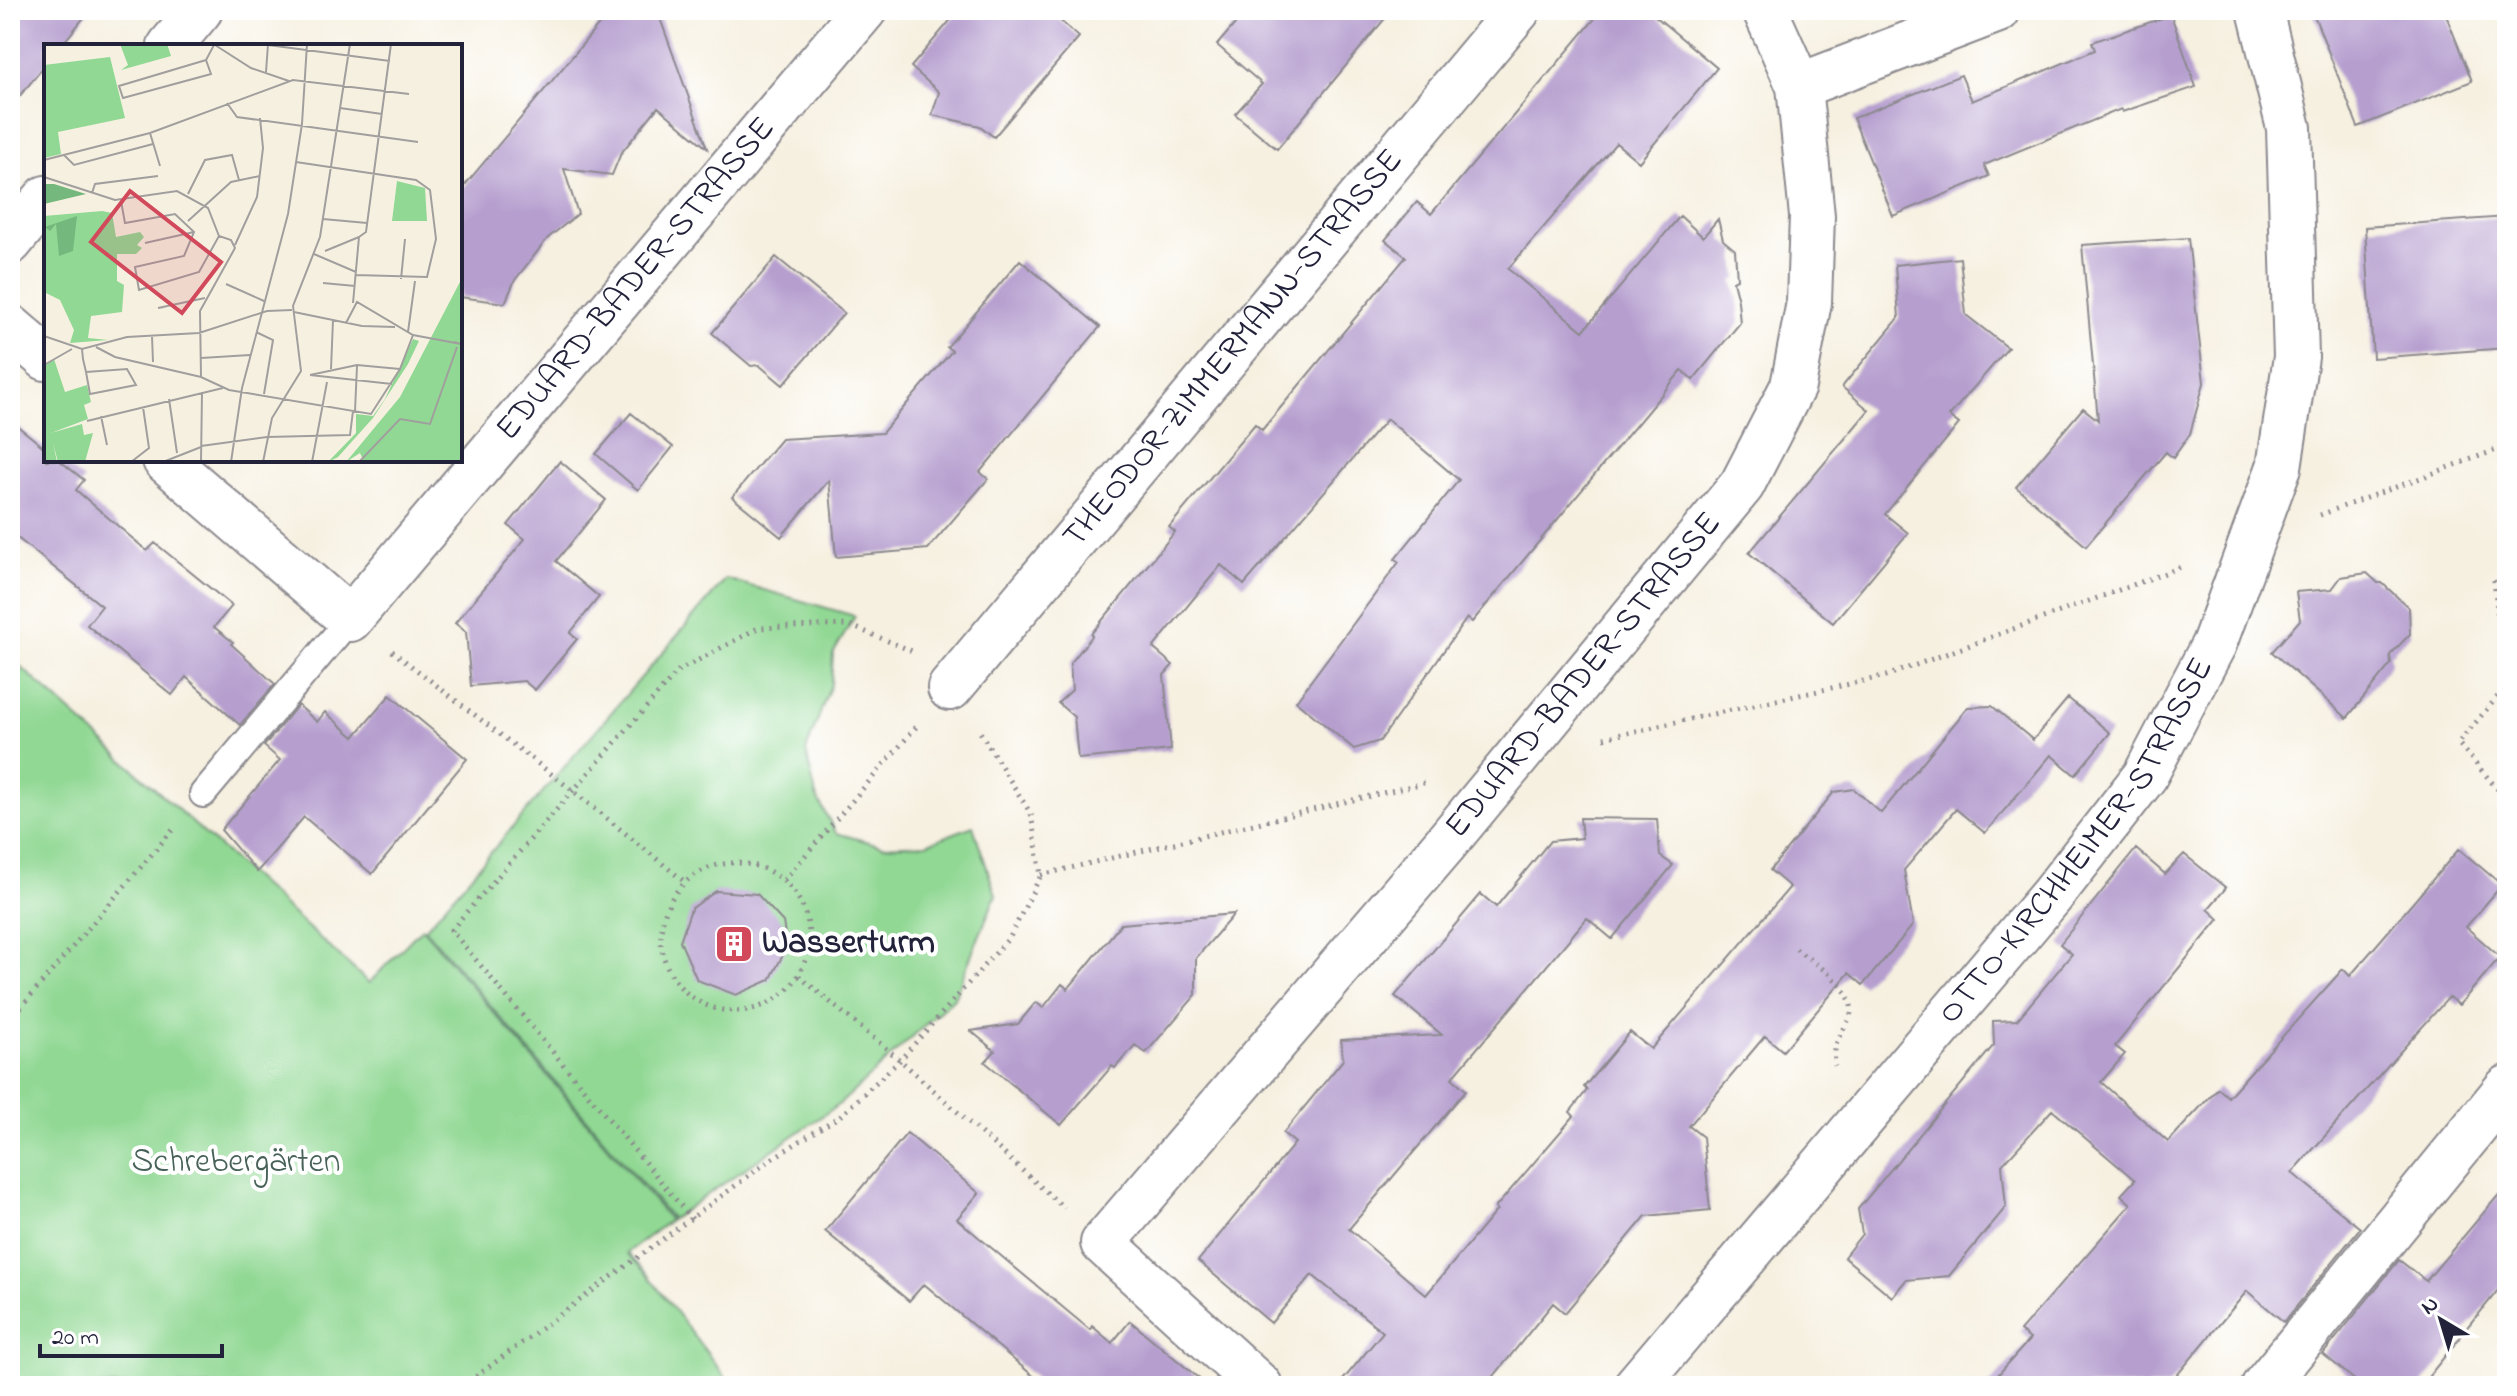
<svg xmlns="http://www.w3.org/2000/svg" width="2517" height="1396" font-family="'Indie Flower',sans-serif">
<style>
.green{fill:#90d893;stroke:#597d67;stroke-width:2}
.building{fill:#b69fcf}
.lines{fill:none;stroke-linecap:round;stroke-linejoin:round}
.lane-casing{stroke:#8c898e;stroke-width:30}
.street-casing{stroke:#8c898e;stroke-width:48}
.path{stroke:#8c898e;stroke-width:5;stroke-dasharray:2 6;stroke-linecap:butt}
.lane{stroke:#fff;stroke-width:26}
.street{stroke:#fff;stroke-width:44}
.street-bridge-casing{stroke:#8c898e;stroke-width:48;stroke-linecap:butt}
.street-bridge{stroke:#fff;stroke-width:44}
.labels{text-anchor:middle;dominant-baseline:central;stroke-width:8;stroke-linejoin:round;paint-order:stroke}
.street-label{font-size:34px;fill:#22223b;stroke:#fff}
.poi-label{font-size:34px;font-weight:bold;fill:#22223b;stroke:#fff;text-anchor:start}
.park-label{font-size:34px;fill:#48625a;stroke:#fff}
.inset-road{fill:none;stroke:#a19e9e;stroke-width:2}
.view{fill:#d1495b;fill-opacity:0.15;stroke:#d1495b;stroke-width:4}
.inset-edge{fill:none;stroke:#22223b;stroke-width:4}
</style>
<rect width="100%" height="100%" fill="#fff"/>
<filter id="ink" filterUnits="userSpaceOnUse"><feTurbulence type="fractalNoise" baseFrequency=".0125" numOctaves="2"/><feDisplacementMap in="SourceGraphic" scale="16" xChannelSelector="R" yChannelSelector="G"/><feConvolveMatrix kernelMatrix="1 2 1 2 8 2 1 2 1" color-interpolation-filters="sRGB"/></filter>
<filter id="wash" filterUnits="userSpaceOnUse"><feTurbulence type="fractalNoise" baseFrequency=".006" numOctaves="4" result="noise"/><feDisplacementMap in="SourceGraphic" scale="32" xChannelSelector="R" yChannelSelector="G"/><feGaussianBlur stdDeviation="1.8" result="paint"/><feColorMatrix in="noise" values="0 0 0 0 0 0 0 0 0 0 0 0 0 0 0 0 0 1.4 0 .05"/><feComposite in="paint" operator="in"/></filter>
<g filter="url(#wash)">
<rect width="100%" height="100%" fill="#f6f0e0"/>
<!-- green -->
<path class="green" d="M 726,579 L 855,616 L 833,654 L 831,684 L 806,751 L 816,796 L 836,833 L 883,846 L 926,844 L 973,826 L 996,895 L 954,998 L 841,1103 L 672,1219 L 425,929 Z
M 10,657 L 369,983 L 422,928 L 670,1220 L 627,1253 L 647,1274 L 732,1386 L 10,1386 Z"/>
<g id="blocks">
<!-- building -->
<path class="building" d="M 10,10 L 90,10 L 61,46 L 46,46 L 46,64 L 10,108 Z
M 611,10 L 657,10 L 707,148 L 658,107 L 621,153 L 612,175 L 564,169 L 578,214 L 548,238 L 515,280 L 505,303 L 460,297 L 460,191 Z
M 959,10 L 1048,10 L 1079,37 L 994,137 L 980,126 L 932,115 L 939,92 L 911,67 Z
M 1247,10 L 1392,10 L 1277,149 L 1235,114 L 1262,84 L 1217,45 Z
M 1602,10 L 1648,10 L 1717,68 L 1639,162 L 1616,143 L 1508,269 L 1583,331 L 1680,216 L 1703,237 L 1718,219 L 1723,240 L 1735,250 L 1737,279 L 1733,281 L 1738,301 L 1740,323 L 1693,380 L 1682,370 L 1472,622 L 1467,618 L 1380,741 L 1354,749 L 1296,701 L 1399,562 L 1395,559 L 1459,480 L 1387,419 L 1244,585 L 1221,565 L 1153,648 L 1173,665 L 1164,675 L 1171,750 L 1078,759 L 1074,717 L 1058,703 L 1072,690 L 1070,664 L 1092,636 L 1091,634 L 1175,532 L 1169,527 L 1255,424 L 1262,430 L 1406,257 L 1385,240 L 1417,202 L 1431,214 Z
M 2312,10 L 2444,10 L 2472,81 L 2358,127 Z
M 2171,15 L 2196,87 L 2122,112 L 2121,109 L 1984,165 L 1989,176 L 1893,216 L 1853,118 L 1961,75 L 1972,101 L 2095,50 L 2092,42 Z
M 2507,217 L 2507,348 L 2373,358 L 2365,227 Z
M 2188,238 L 2204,383 L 2190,434 L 2173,458 L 2166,452 L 2086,546 L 2016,487 L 2083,408 L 2098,420 L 2082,245 Z
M 776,257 L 844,313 L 783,385 L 759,365 L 751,366 L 712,333 Z
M 1960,258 L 1966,315 L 2008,348 L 1949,416 L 1959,424 L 1885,514 L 1908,533 L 1833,623 L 1749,553 L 1869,410 L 1842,387 L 1899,318 L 1895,265 Z
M 1020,260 L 1100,327 L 980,472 L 988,479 L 928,549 L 836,557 L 829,480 L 781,537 L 732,497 L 781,439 L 882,433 L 952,351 L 947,347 Z
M 631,413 L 673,447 L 638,490 L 596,454 Z
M 10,420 L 46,449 L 46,460 L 59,460 L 84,480 L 76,490 L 147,551 L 155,543 L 232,606 L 214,627 L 233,642 L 231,644 L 275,684 L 240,725 L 186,677 L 172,695 L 87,625 L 102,606 L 10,532 Z
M 560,461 L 606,500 L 556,561 L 599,597 L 570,633 L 577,639 L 535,690 L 524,681 L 471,686 L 466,632 L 455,623 L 525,539 L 508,525 Z
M 2367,573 L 2378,583 L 2382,583 L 2409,608 L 2410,634 L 2390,655 L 2391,664 L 2347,718 L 2272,652 L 2300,620 L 2296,592 L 2332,589 L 2341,577 Z
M 390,695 L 467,759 L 372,874 L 304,817 L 257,872 L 221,830 L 280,760 L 264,746 L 298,705 L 317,722 L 325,712 L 354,737 Z
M 2068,698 L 2110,733 L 2075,775 L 2051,755 L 1985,833 L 1956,809 L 1904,870 L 1913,925 L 1863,985 L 1849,973 L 1783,1051 L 1765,1036 L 1689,1126 L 1703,1137 L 1710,1210 L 1646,1216 L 1565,1313 L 1553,1303 L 1486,1386 L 1338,1386 L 1383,1332 L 1312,1275 L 1271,1323 L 1198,1261 L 1295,1143 L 1283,1133 L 1343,1060 L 1341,1040 L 1442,1035 L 1395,996 L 1481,894 L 1496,907 L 1550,841 L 1582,838 L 1580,818 L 1657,819 L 1660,856 L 1673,865 L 1612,939 L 1587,918 L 1452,1078 L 1466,1090 L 1349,1229 L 1426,1295 L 1497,1210 L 1495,1208 L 1574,1116 L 1570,1112 L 1587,1090 L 1584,1087 L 1630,1032 L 1651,1049 L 1790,887 L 1770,870 L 1834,792 L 1854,789 L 1881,813 L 1968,707 L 1992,706 L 2033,740 Z
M 2136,849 L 2165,874 L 2184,854 L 2226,888 L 2208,909 L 2219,919 L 2115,1046 L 2125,1054 L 2101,1082 L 2168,1142 L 2218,1088 L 2228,1097 L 2343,969 L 2350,976 L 2459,849 L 2502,885 L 2466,927 L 2500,957 L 2459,1005 L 2449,997 L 2292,1173 L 2360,1228 L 2284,1322 L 2247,1291 L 2168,1386 L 1988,1386 L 2030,1339 L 2020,1331 L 2131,1204 L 2121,1195 L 2135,1180 L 2052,1110 L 2002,1165 L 2006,1207 L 1949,1276 L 1906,1280 L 1892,1297 L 1844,1257 L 1862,1234 L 1858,1209 L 1994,1045 L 1993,1021 L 2017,1020 L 2072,954 L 2060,944 Z
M 716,891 L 757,894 L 783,922 L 787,947 L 770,980 L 736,995 L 697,980 L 680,941 L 691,909 Z
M 1234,914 L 1196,958 L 1196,995 L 1146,1053 L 1135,1045 L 1115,1068 L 1112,1066 L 1061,1125 L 985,1062 L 995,1051 L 971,1031 L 1018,1024 L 1036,1002 L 1043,1008 L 1062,984 L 1068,989 L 1121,924 Z
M 907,1133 L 979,1193 L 957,1219 L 1013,1266 L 1090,1330 L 1092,1326 L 1112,1343 L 1130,1321 L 1208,1386 L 1058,1386 L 1049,1379 L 1044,1385 L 924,1284 L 909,1301 L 825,1231 Z
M 2507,1185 L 2507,1279 L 2421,1386 L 2362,1386 L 2323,1354 L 2399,1260 L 2426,1281 Z"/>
</g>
</g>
<g filter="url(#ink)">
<use href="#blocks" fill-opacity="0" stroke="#8c898e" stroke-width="2"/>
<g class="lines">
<defs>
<path id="lane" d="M 203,794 L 350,619"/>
<g id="street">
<path d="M 2260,10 L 2289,128 L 2296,357 L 2279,467"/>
<path d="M 170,46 L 200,10"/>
<path d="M 1799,86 L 1998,10"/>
<path d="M 10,242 L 46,198"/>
<path d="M 10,327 L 46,358"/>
<path id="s1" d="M 165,460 L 350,619 L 864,10"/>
<path id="s2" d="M 950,688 L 1518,10"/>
<path id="s3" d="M 1260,1386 L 1103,1243 L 1445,844 L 1742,485 L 1793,386 L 1809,302 L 1812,216 L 1799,86 L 1765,10"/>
<path id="s4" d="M 1636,1386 L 2052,895 L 2145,776 L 2214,644"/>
<path d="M 2264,1386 L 2507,1088"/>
</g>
</defs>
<!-- lane casing -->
<use href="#lane" class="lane-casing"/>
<!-- street casing -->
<use href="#street" class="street-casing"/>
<!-- path -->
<path class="path" d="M 2320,515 L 2507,446
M 2494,580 L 2505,688 L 2458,743 L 2507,800
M 392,651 L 572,790 L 685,882
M 1604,738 L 1886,676 L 2184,566
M661 937a74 74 0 1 1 148 0a74 74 0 1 1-148 0Z
M 1041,875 L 1424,783
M 784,880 L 917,726
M 1796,949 C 1815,964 1862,991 1849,1019 C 1839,1040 1833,1040 1835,1066
M 799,976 L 900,1060 L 1064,1208
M 10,1020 L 176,826
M 692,1219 L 451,930 L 678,671 L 758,628 L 849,625 L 912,651
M 463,1386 L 773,1158 L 840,1116 L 900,1060 L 1010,937 L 1041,875 L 1031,814 L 980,732"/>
<!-- lane -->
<use href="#lane" class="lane"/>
<!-- street -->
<use href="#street" class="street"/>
<defs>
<path id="street-bridge" d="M 2214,644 L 2279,467"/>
</defs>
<!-- street-bridge casing -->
<use href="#street-bridge" class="street-bridge-casing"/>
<!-- street-bridge -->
<use href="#street-bridge" class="street-bridge"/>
</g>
</g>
<!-- icons -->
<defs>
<symbol id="building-square" viewBox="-11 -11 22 22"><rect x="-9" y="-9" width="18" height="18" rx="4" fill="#d1495b" stroke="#fff"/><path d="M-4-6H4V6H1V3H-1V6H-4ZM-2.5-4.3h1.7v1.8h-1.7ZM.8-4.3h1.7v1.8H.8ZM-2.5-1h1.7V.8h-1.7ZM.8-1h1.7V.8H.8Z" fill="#fff"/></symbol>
</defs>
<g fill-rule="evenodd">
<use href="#building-square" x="712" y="922" width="44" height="44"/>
</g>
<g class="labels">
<!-- street labels -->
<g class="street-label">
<text stroke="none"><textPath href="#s1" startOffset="688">EDUARD-BADER-STRASSE</textPath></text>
<text stroke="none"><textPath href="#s2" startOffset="442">THEODOR-ZIMMERMANN-STRASSE</textPath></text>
<text stroke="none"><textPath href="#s3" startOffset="956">EDUARD-BADER-STRASSE</textPath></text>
<text stroke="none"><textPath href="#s4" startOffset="702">OTTO-KIRCHHEIMER-STRASSE</textPath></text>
</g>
<!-- poi labels -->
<g class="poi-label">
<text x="762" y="944">Wasserturm</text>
</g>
<!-- park labels -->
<g class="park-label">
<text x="236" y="1163">Schrebergärten</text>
</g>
</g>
<!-- overview -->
<g transform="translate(44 44)">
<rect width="418" height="418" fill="#f6f0e0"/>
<path d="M 76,0 L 123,0 L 127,12 L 77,26 L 84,21 ZM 66,13 L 81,74 L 14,88 L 17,110 L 0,114 L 0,21 ZM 353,137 L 381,144 L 383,177 L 348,177 ZM 58,167 L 68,169 L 72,193 L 96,188 L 100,193 L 93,201 L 98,204 L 92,210 L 73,210 L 73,237 L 80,241 L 78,268 L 47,272 L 44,294 L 64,296 L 26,299 L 30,286 L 16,256 L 0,248 L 0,172 ZM 418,234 L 418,418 L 320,418 L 316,409 L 302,418 L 356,353 ZM 369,295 L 375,297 L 364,320 L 329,374 L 294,413 L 284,418 L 312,389 L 312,370 L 329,372 L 341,355 ZM 10,315 L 21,348 L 43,341 L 47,358 L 40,361 L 44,375 L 7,389 L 38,380 L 40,391 L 49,389 L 41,418 L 14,418 L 9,399 L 13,418 L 0,418 L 0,322 Z" fill="#90d893"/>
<path d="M 0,140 L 10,140 L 42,150 L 0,160 ZM 33,172 L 29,207 L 15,212 L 12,180 L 6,187 L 1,183 Z" fill="#74b87d"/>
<path class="inset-road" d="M 171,1 L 207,24 L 245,37M 224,1 L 346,17M 162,16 L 75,42 L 79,54 L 167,30 L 162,16 L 170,1M 222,28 L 224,0M 183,59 L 193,73 L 374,98M 296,64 L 338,70M 106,89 L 116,122M 20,111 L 30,121 L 109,100M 0,116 L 106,89 L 249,36 L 365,50M 252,118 L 372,136 L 386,146 L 392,195 L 383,233 L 312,231M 0,133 L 71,156 L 133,147 L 164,164 L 175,192 L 187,196 L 191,204 L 156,267 L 157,333M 48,149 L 51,140 L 114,132M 144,150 L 161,116 L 188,111 L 195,136M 77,157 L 81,179 L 131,170 L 150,188 L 140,212 L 91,223 L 95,246 L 155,228 L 175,192M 279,175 L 323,179M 144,177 L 187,138 L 216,132M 101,199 L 150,188M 191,201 L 213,153 L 219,104 L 216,74M 281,207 L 315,193M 270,210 L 312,228M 357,235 L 361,195M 279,239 L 311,242M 182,240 L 220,257M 309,259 L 315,193 L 322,188 L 347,0M 120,263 L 114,264 L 161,254M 250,268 L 318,282 L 351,283M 302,279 L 313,258 L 369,291 L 417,300 L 410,298M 212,288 L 229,296 L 220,350M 364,288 L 371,237M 0,292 L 38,305 L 83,293 L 155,289 L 223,267 L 248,266M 108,292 L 109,318M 52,303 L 71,313 L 157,333 L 185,346 L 327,370 L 356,325 L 369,291M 38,305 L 39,315 L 42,328 L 46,350 L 92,341 L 83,325 L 42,328M 157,314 L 206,311M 0,321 L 28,305M 287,325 L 289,276M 266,331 L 313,321 L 356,325M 266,331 L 348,340M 125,355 L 133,409M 311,367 L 313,322M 57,372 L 63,401M 43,377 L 179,344M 157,402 L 223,393 L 306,391 L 309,367M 87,418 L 105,404 L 99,363M 119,418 L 157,403M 157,418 L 158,348M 187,418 L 198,344 L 244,170 L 258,80 L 263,0M 219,418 L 228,374 L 257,327 L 249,262 L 276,193 L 306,0M 268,418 L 283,338M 315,418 L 356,375 L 386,380 L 413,303"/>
<path class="view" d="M 86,147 L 177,218 L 138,269 L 47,198 Z"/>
<rect width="418" height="418" class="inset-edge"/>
</g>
<!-- margin -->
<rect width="2517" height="1396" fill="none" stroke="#fff" stroke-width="40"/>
<!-- north arrow -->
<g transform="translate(2441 1320) rotate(322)" stroke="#ffffff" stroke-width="6" paint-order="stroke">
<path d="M0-6L14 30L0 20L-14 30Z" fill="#22223b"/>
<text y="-12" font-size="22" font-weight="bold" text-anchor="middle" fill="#22223b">N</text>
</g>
<!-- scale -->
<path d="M40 1344v12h182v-12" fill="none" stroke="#22223b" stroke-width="4"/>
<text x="52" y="1344" font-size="24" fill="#22223b" stroke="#ffffff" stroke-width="6" paint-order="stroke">20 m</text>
</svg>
